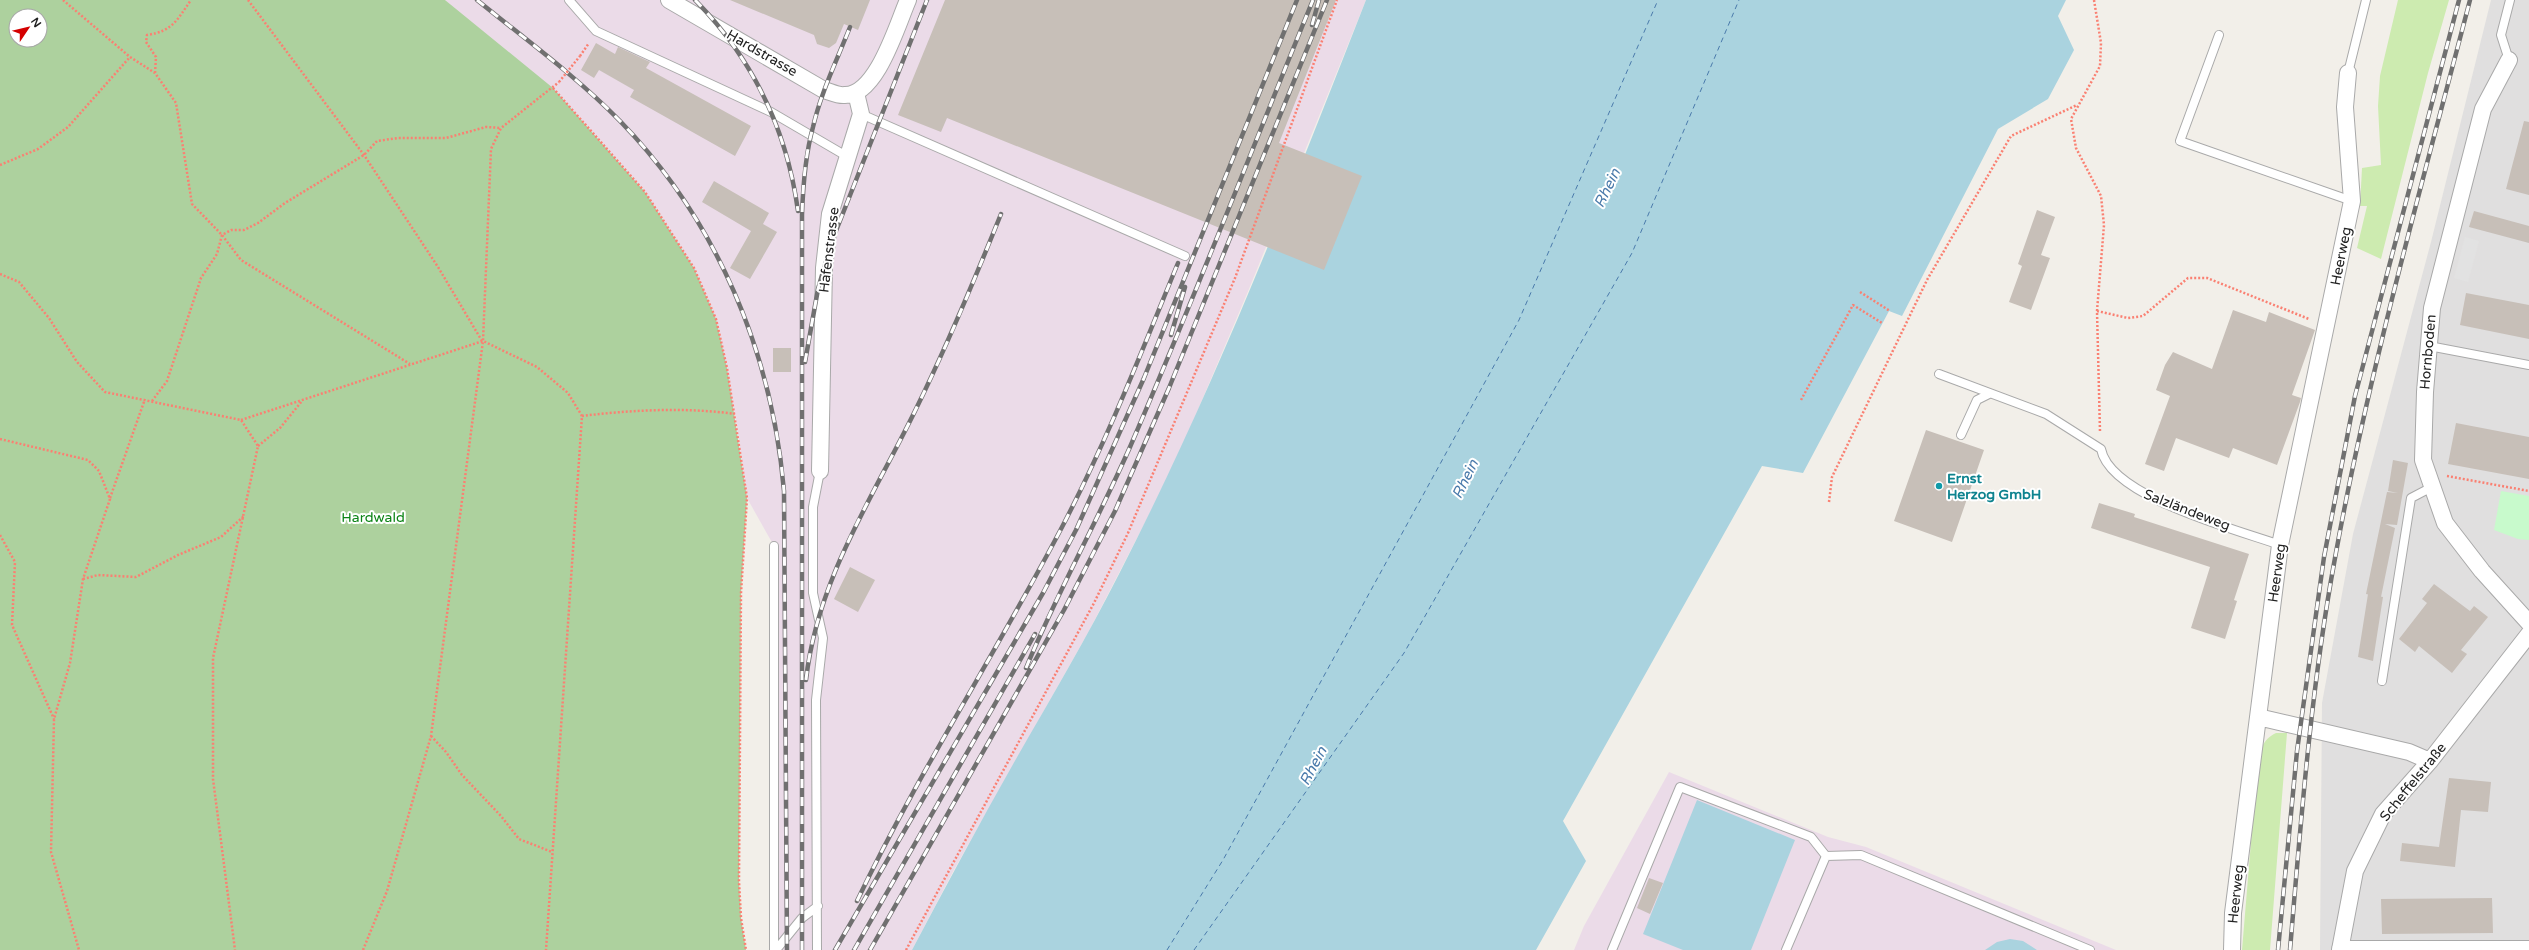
<svg xmlns="http://www.w3.org/2000/svg" width="2529" height="950" font-family="'Varela Round',sans-serif">
<style>
.residential{fill:#e0dfdf}
.industrial{fill:#ebdbe8}
.grass{fill:#cdebb0}
.forest{fill:#add19e;fill-rule:evenodd}
.park{fill:#c8facc}
.parking{fill:#e2e2e2}
.water{fill:#aad3df}
.lines{fill:none;stroke-linecap:round;stroke-linejoin:round}
.ferry{stroke:#4a7aab;stroke-width:1;stroke-dasharray:5 4;stroke-linecap:butt}
.building{fill:#c7bfb8}
.service-casing{stroke:#a9a9a9;stroke-width:10}
.minor-casing{stroke:#a9a9a9;stroke-width:18}
.path{stroke:#fa8072;stroke-width:2.5;stroke-dasharray:2 2;stroke-linecap:butt}
.service{stroke:#fff;stroke-width:8}
.minor{stroke:#fff;stroke-width:16}
.rail-casing{stroke:#707070;stroke-width:4.5}
.rail{stroke:#fff;stroke-width:3;stroke-dasharray:9;stroke-linecap:butt}
.path-bridge{stroke:#fa8072;stroke-width:2.5;stroke-dasharray:2 2;stroke-linecap:butt}
.culture-dot{fill:#0f9aa8;stroke:#fff;stroke-width:1.5}
.labels{text-anchor:middle;dominant-baseline:central;stroke-width:4;stroke-linejoin:round;paint-order:stroke}
.street-label{font-size:14px;fill:#222;stroke:#fff}
.culture-label{font-size:14px;font-weight:bold;fill:#0d838f;stroke:#fff;text-anchor:start}
.park-label{font-size:14px;fill:#0c8416;stroke:#fff}
.water-label{font-size:15px;font-style:italic;fill:#4a7aab;stroke:#fff}
</style>
<rect width="100%" height="100%" fill="#f2efe9"/>
<!-- residential -->
<path class="residential" d="M 2491,0 L 2529,0 L 2529,950 L 2320,950 L 2322,703 L 2353,534 L 2431,242 Z"/>
<!-- industrial -->
<path class="industrial" d="M 445,0 L 1366,0 L 1249,289 L 1189,431 L 1153,507 L 1089,631 L 954,870 L 912,950 L 774,950 L 774,546 L 747,498 L 735,414 L 694,268 L 645,192 L 586,125 Z
M 1669,772 L 1828,837 L 1866,847 L 2116,950 L 1574,950 L 1584,926 Z"/>
<!-- grass -->
<path class="grass" d="M 2398,0 L 2449,0 L 2428,73 L 2381,259 L 2357,248 L 2367,206 L 2360,206 L 2362,168 L 2381,165 L 2378,106 L 2380,76 Z
M 2276,733 L 2287,733 L 2270,950 L 2242,950 L 2257,770 C 2260,753 2260,741 2276,733 Z"/>
<!-- forest -->
<path class="forest" d="M 0,0 L 445,0 L 553,88 L 645,192 L 694,268 L 716,319 L 727,368 L 747,498 L 741,593 L 739,881 L 741,918 L 746,950 L 0,950 ZM 16,16 L 40,16 L 40,40 L 16,40 Z"/>
<!-- park -->
<path class="park" d="M 2501,491 L 2529,496 L 2529,540 L 2518,539 L 2494,530 Z"/>
<!-- parking -->
<path class="parking" d="M 2465,237 L 2479,241 L 2468,282 L 2454,278 Z"/>
<!-- water -->
<path class="water" d="M 1366,0 L 2066,0 L 2058,16 L 2074,50 L 2048,99 L 1998,129 L 1902,316 L 1889,311 L 1803,473 L 1762,466 L 1563,821 L 1586,861 L 1536,950 L 912,950 C 946,886 980,822 1016,759 C 1051,698 1087,637 1119,574 C 1214,389 1290,194 1366,0 Z
M 1697,800 L 1795,840 L 1751,950 L 1683,950 L 1643,934 Z
M 2010,939 L 2023,941 L 2037,950 L 1985,950 L 1997,942 Z"/>
<g class="lines">
<!-- ferry -->
<path class="ferry" d="M 1167,950 L 1223,860 L 1519,320 L 1658,0
M 1194,950 L 1404,653 L 1632,253 L 1739,0"/>
</g>
<!-- building -->
<path class="building" d="M 730,0 L 870,0 L 858,30 L 844,24 L 836,43 L 829,48 L 817,44 L 814,35 Z
M 945,0 L 1336,0 L 1279,143 L 1362,176 L 1324,270 L 947,118 L 941,132 L 898,115 Z
M 596,43 L 615,54 L 618,47 L 650,62 L 646,68 L 751,126 L 735,156 L 630,97 L 634,90 L 599,70 L 594,78 L 581,70 Z
M 2524,121 L 2529,122 L 2529,195 L 2506,189 Z
M 714,181 L 769,213 L 763,224 L 777,232 L 750,279 L 730,268 L 751,231 L 702,202 Z
M 2037,210 L 2055,217 L 2041,255 L 2050,258 L 2031,310 L 2009,302 L 2022,266 L 2018,264 Z
M 2474,211 L 2529,226 L 2529,243 L 2469,227 Z
M 2466,293 L 2529,305 L 2529,339 L 2460,325 Z
M 2233,310 L 2266,322 L 2269,312 L 2315,330 L 2292,395 L 2301,398 L 2300,402 L 2277,465 L 2233,448 L 2229,458 L 2176,438 L 2164,471 L 2145,464 L 2170,396 L 2156,390 L 2165,365 L 2173,352 L 2212,369 Z
M 773,348 L 791,348 L 791,372 L 773,372 Z
M 2456,423 L 2529,437 L 2529,479 L 2448,464 Z
M 1926,430 L 1984,450 L 1952,542 L 1894,521 Z
M 2393,460 L 2408,463 L 2397,525 L 2385,524 L 2395,528 L 2381,597 L 2366,594 L 2387,492 L 2398,493 L 2388,491 Z
M 2099,503 L 2135,514 L 2134,517 L 2249,554 L 2234,600 L 2237,601 L 2225,639 L 2191,628 L 2210,567 L 2091,528 Z
M 850,567 L 875,580 L 858,612 L 834,599 Z
M 2434,584 L 2470,611 L 2474,606 L 2488,617 L 2461,650 L 2467,654 L 2452,673 L 2419,646 L 2415,652 L 2399,639 L 2427,603 L 2422,599 Z
M 2368,594 L 2383,597 L 2373,661 L 2358,657 Z
M 2449,778 L 2491,782 L 2488,812 L 2461,810 L 2455,867 L 2400,861 L 2402,843 L 2439,847 Z
M 1649,878 L 1663,883 L 1650,914 L 1637,908 Z
M 2492,898 L 2493,933 L 2382,934 L 2381,899 Z"/>
<g class="lines">
<defs>
<path id="service" d="M 569,0 L 596,31 L 771,112 L 848,157
M 2219,35 L 2180,141 L 2352,201
M 2509,60 L 2501,35 L 2510,0
M 2348,73 L 2366,0
M 861,114 L 1185,256
M 2429,346 L 2529,365
M 1939,374 L 2046,414 L 2101,449 C 2110,497 2238,530 2280,545
M 1961,435 L 1977,400 L 1989,394
M 774,546 L 774,950
M 2382,681 L 2411,498 L 2432,487
M 776,950 L 802,918 L 818,906
M 817,950 L 816,700 L 823,638 L 813,593 L 813,507 L 820,471
M 1612,950 L 1680,787 L 1811,837 L 1826,856 L 1861,855 L 2090,950
M 1786,950 L 1826,856"/>
<path id="minor" d="M 669,0 L 824,90 C 831,92 838,96 845,95 C 877,95 897,25 908,0
M 2509,60 L 2483,109 L 2432,308 L 2425,392 L 2423,460 L 2445,523 L 2482,571 L 2529,623
M 820,471 L 824,268 L 830,214 L 861,114 L 856,93
M 2258,717 L 2409,752 L 2430,761
M 2340,949 L 2529,949
M 2232,950 L 2233,913 L 2280,545 L 2352,201 L 2345,107 L 2348,73
M 2340,950 L 2355,871 L 2383,814 L 2430,761 L 2529,634"/>
</defs>
<!-- service casing -->
<use href="#service" class="service-casing"/>
<!-- minor casing -->
<use href="#minor" class="minor-casing"/>
<!-- path -->
<path class="path" d="M 63,0 L 130,57 L 155,73 L 176,103 L 192,204 L 222,235 L 241,260 L 410,364
M 248,0 L 364,155 L 438,267 L 482,341
M 2094,0 L 2101,43 L 2100,66 L 2071,119 L 2076,148 L 2101,196 L 2104,225 L 2097,311 L 2100,432
M 580,56 L 589,43
M 155,73 L 156,57 L 146,42 L 147,35 C 173,31 177,20 191,0
M 553,88 L 645,192 L 694,268 L 716,319 L 727,368 L 747,498 L 741,593 L 739,881 L 741,918 L 746,950
M 0,165 L 38,149 L 68,127 L 130,57
M 0,274 L 19,282 L 49,318 L 77,362 L 105,392 L 241,420 L 258,446 L 213,658 L 213,779 L 235,950
M 1860,292 L 1890,311
M 2097,311 L 2128,318 L 2143,316 L 2188,278 L 2207,278 L 2309,319
M 1801,400 L 1853,305 L 1882,323
M 152,401 L 167,381 L 201,278 L 217,254 L 222,235 L 231,230 L 244,230 L 258,223 L 285,203 L 364,155 L 377,141 L 398,138 L 446,138 L 486,127 L 501,128
M 582,416 C 630,410 686,407 735,414
M 241,420 L 483,341 L 537,367 L 568,393 L 582,416 L 546,950
M 0,439 L 88,460 L 99,471 L 110,499 L 83,579 L 70,663 L 54,719 L 51,852 L 79,950
M 258,446 L 280,428 L 302,401
M 2447,476 L 2529,491
M 110,498 L 145,399
M 1829,502 L 1832,477 L 1927,280 L 2011,136 L 2077,105
M 0,535 L 15,562 L 12,625 L 54,719
M 83,579 L 98,575 L 136,577 L 178,555 L 221,537 L 244,516
M 431,736 L 446,752 L 462,775 L 501,816 L 519,839 L 552,852
M 363,950 L 387,891 L 431,736 L 483,341 L 491,149 L 501,128 L 559,82
M 906,950 L 1094,603 L 1128,533 L 1235,278 L 1337,0"/>
<!-- service -->
<use href="#service" class="service"/>
<!-- minor -->
<use href="#minor" class="minor"/>
<defs>
<path id="rail" d="M 477,0 C 525,39 576,76 620,121 C 717,221 772,352 784,491 L 787,950
M 695,0 C 752,58 787,130 798,211
M 1312,25 L 1319,0
M 1171,335 L 1185,287
M 805,362 L 818,289 L 832,241 L 927,0
M 1026,668 C 1057,593 1097,522 1130,447 C 1194,299 1252,149 1313,0
M 806,680 C 817,580 872,499 915,411 C 947,346 974,281 1001,214
M 857,901 C 918,773 995,655 1061,529 C 1106,443 1141,353 1178,263
M 802,950 L 802,215 C 803,185 805,156 813,127 C 821,92 837,60 850,27
M 835,950 L 1043,593 L 1076,530 L 1144,378 L 1297,0
M 854,950 L 1035,634
M 870,950 L 1064,610 L 1115,511 L 1169,388 L 1327,0
M 2278,950 L 2297,751 L 2324,557 L 2355,396 L 2459,0
M 2290,950 C 2301,819 2311,688 2335,558 C 2369,370 2422,185 2470,0"/>
</defs>
<!-- rail casing -->
<use href="#rail" class="rail-casing"/>
<!-- rail -->
<use href="#rail" class="rail"/>
<!-- path-bridge -->
<path class="path-bridge" d="M 559,82 L 580,56"/>
</g>
<!-- markers -->
<circle class="culture-dot" cx="1939" cy="486" r="4"/>
<g class="labels">
<!-- street labels -->
<g class="street-label">
<text transform="translate(762 53) rotate(30)">Hardstrasse</text>
<text transform="translate(829 250) rotate(-83)">Hafenstrasse</text>
<text transform="translate(2341 256) rotate(-79)">Heerweg</text>
<text transform="translate(2428 352) rotate(-85)">Hornboden</text>
<text transform="translate(2187 510) rotate(21)">Salzländeweg</text>
<text transform="translate(2277 573) rotate(-82)">Heerweg</text>
<text transform="translate(2413 782) rotate(-51)">Scheffelstraße</text>
<text transform="translate(2236 894) rotate(-84)">Heerweg</text>
</g>
<!-- culture labels -->
<g class="culture-label">
<text x="1947" y="478">Ernst<tspan x="1947" dy="16">Herzog GmbH</tspan></text>
</g>
<!-- park labels -->
<g class="park-label">
<text x="373" y="517">Hardwald</text>
</g>
<!-- water labels -->
<g class="water-label">
<text transform="translate(1607 188) rotate(-64)">Rhein</text>
<text transform="translate(1465 479) rotate(-64)">Rhein</text>
<text transform="translate(1313 766) rotate(-62)">Rhein</text>
</g>
</g>
<!-- north arrow -->
<g transform="translate(28 28) rotate(55)"><circle r="19" fill="#ffffff" stroke="#a7a7a7"/>
<path d="M0-3L7 15L0 10L-7 15Z" fill="#d40000"/>
<text y="-6" font-size="11" font-weight="bold" text-anchor="middle" fill="#222222">N</text>
</g>
</svg>
